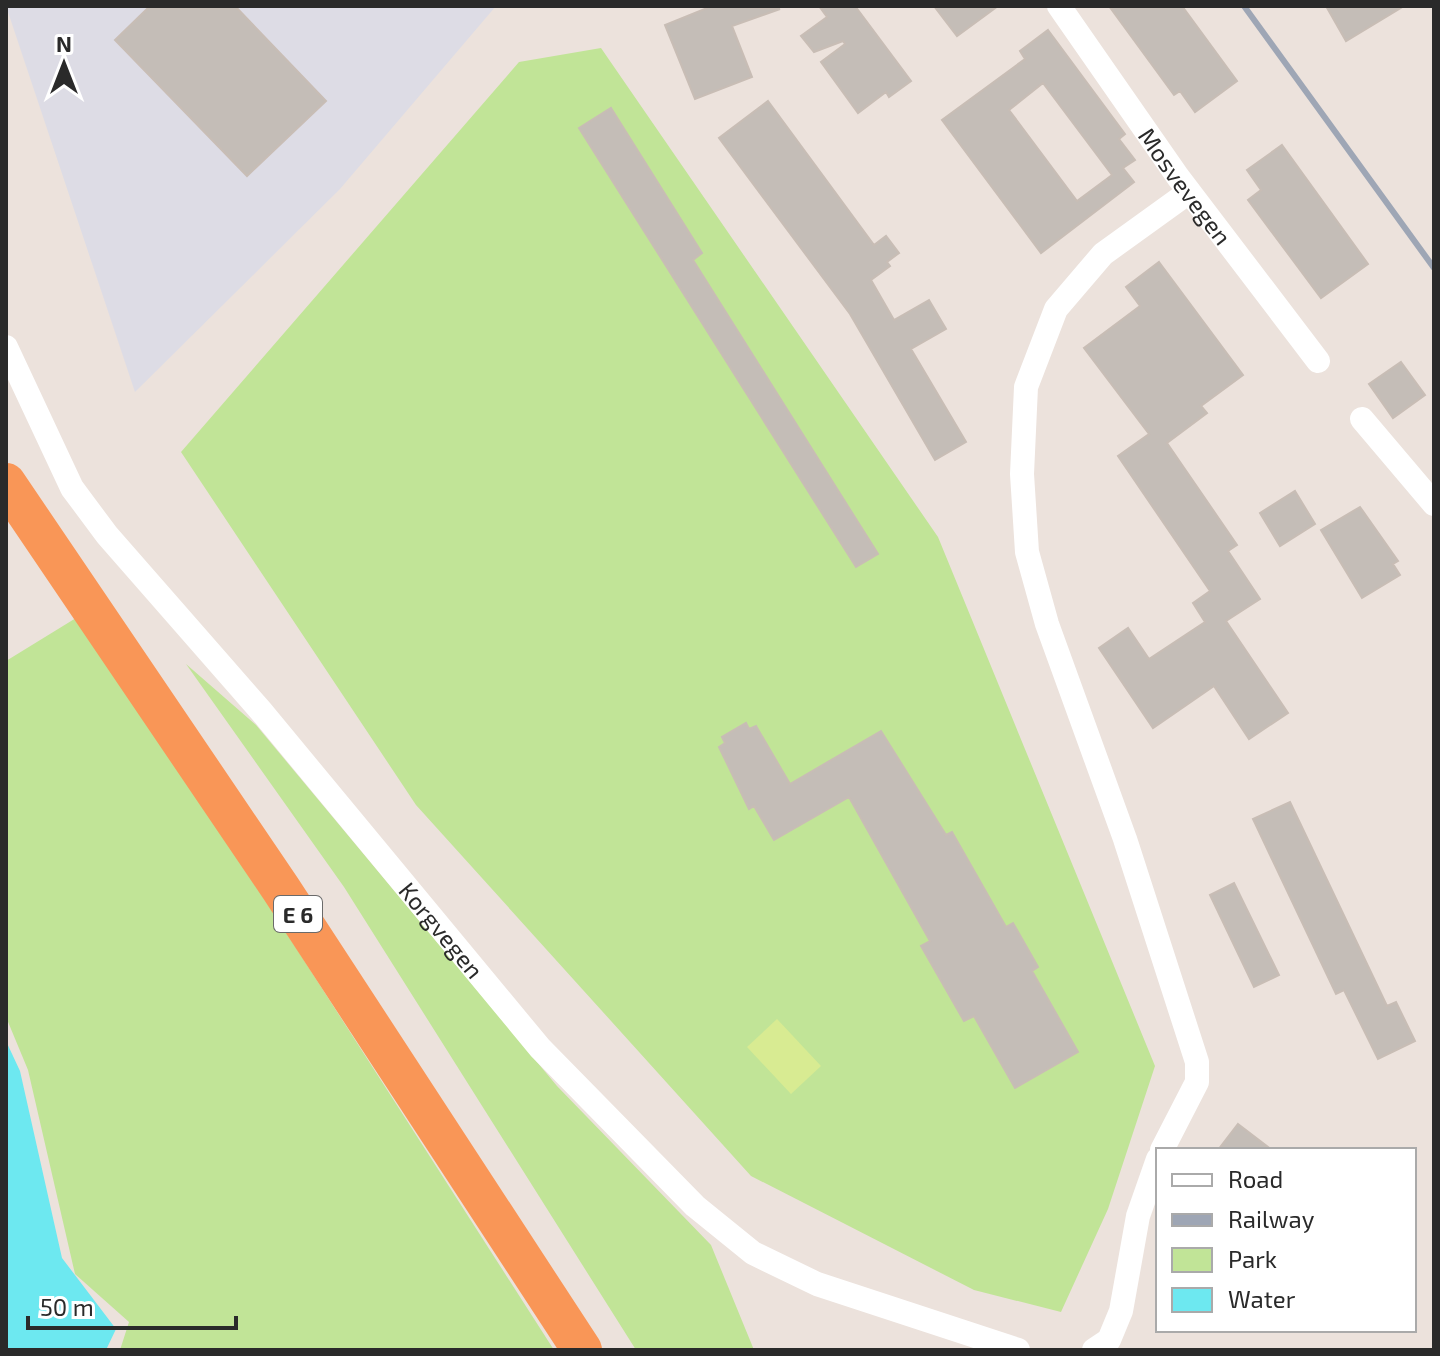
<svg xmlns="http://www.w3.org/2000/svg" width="1440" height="1356" font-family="'Exo 2',sans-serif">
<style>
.industrial{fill:#dddce5}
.green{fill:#c1e497}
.pitch{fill:#d8eb92}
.water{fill:#6de8f0}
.building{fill:#c4bdb7;stroke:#c8bdb5;stroke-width:2;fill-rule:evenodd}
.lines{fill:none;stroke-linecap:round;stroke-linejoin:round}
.minor{stroke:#fff;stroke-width:24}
.trunk{stroke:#f99657;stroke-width:40}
.rail{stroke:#9ea6b5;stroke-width:6}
.labels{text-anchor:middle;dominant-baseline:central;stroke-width:6;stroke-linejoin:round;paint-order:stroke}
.shield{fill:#fff;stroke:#6a6a6a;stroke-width:2}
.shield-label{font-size:22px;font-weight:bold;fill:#2a2a2a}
.street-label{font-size:24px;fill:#2a2a2a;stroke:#fff}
</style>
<rect width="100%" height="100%" fill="#ece2dc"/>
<!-- industrial -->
<path class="industrial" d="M 6,6 L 496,6 L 340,189 L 135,392 Z"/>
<!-- green -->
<path class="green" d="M 601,48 L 938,537 L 1155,1066 L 1108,1209 L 1061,1312 L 974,1290 L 751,1176 L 416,805 L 181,452 L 519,62 Z
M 76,618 L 273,912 L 554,1350 L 120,1350 L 129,1322 L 75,1274 L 28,1070 L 6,1017 L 6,661 Z
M 186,664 L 256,725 L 557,1086 L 711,1245 L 754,1350 L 636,1350 L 344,887 Z"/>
<!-- pitch -->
<path class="pitch" d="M 777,1019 L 821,1066 L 791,1094 L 747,1047 Z"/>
<!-- water -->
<path class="water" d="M 6,1041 L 20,1071 L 62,1258 L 116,1329 L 106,1350 L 6,1350 Z"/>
<!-- building -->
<path class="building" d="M 150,6 L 235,6 L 326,101 L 247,176 L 115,40 Z
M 712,6 L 780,9 L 732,26 L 752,77 L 695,99 L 665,25 Z
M 819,6 L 855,6 L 911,81 L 889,97 L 886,92 L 858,113 L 821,62 L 845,44 L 843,41 L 814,52 L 801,36 L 827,17 Z
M 934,6 L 998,6 L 957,36 Z
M 1109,6 L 1182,6 L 1237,81 L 1195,112 L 1180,91 L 1174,95 Z
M 1326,6 L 1404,6 L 1346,41 Z
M 1048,30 L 1125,134 L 1119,139 L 1135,160 L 1123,168 L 1134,182 L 1041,253 L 942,120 L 1025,59 L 1020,51 ZM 1043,83 L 1112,175 L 1077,201 L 1009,110 Z
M 768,101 L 874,245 L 886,236 L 899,253 L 887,262 L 890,266 L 871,280 L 894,320 L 929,300 L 946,329 L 911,349 L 966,442 L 935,460 L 850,314 L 719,138 Z
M 611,108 L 702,253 L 693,260 L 878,554 L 856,567 L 579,128 Z
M 1282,145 L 1368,264 L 1321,298 L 1248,200 L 1261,190 L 1247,170 Z
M 1159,262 L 1243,375 L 1201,406 L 1207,413 L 1167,443 L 1237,545 L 1228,551 L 1260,599 L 1226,621 L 1288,713 L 1249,739 L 1214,686 L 1153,728 L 1099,648 L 1128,628 L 1149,659 L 1205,622 L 1193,603 L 1210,591 L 1118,456 L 1149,434 L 1084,348 L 1140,306 L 1126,287 Z
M 1401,362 L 1425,395 L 1393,418 L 1369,384 Z
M 1295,491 L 1315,524 L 1280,546 L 1260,513 Z
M 1360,507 L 1398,561 L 1393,564 L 1400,575 L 1362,598 L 1321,530 Z
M 746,723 L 749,729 L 756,726 L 790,784 L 881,731 L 946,835 L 952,832 L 1006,927 L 1013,923 L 1038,967 L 1032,971 L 1078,1052 L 1015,1088 L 974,1016 L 964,1021 L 921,946 L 930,941 L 849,797 L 774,840 L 754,806 L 749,809 L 719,747 L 725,743 L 722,737 Z
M 1290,802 L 1387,1006 L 1396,1002 L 1415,1041 L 1378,1059 L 1344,990 L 1336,994 L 1253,819 Z
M 1234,883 L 1279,975 L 1254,987 L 1210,895 Z
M 1238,1124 L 1272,1150 L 1218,1150 Z"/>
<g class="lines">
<!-- minor -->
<g class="minor">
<path id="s1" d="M 1059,6 L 1178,177 L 1318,361"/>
<path id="s2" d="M 6,347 L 72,488 L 107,535 L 261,711 L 540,1048 L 695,1206 L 753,1253 L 817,1284 L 1018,1350"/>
<path d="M 1362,419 L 1434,504"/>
<path d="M 1162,1150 L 1197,1082 L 1197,1062 L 1125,839 L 1047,624 L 1027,552 L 1022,474 L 1026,387 L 1056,309 L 1103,254 L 1189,192"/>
<path d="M 1094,1350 L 1109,1340 L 1121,1311 L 1138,1216 L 1158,1159"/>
</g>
<!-- trunk -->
<path class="trunk" d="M 6,483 L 281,889 L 582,1350"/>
<!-- rail -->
<path class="rail" d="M 1244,6 L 1434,268"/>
</g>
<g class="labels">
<!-- shield labels -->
<rect class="shield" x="274" y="896" width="48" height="36" rx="6"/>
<g class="shield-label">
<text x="298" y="914">E 6</text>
</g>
<!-- street labels -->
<g class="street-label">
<text stroke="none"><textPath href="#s1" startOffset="220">Mosvevegen</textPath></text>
<text stroke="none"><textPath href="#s2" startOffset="732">Korgvegen</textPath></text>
</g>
</g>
<!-- border -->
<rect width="1440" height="1356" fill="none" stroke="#2a2a2a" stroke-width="16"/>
<!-- legend -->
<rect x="1156" y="1148" width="260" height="184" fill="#ffffff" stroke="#aaaaaa" stroke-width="2"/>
<rect x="1172" y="1174" width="40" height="12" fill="#ffffff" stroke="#aaaaaa" stroke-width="2"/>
<text x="1228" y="1188" font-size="24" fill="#2a2a2a">Road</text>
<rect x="1172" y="1214" width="40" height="12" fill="#9ea6b5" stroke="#aaaaaa" stroke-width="2"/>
<text x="1228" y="1228" font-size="24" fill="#2a2a2a">Railway</text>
<rect x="1172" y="1248" width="40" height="24" fill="#c1e497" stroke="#aaaaaa" stroke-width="2"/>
<text x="1228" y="1268" font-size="24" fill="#2a2a2a">Park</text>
<rect x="1172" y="1288" width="40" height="24" fill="#6de8f0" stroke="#aaaaaa" stroke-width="2"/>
<text x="1228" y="1308" font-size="24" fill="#2a2a2a">Water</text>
<!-- north arrow -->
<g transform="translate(64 64)" stroke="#ffffff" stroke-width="6" paint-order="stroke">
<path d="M0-6L14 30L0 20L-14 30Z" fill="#2a2a2a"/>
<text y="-12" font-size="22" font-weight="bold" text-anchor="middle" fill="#2a2a2a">N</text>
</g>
<!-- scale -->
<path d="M28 1316v12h208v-12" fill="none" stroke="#2a2a2a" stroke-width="4"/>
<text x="40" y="1316" font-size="24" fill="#2a2a2a" stroke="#ffffff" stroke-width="6" paint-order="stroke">50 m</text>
</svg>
